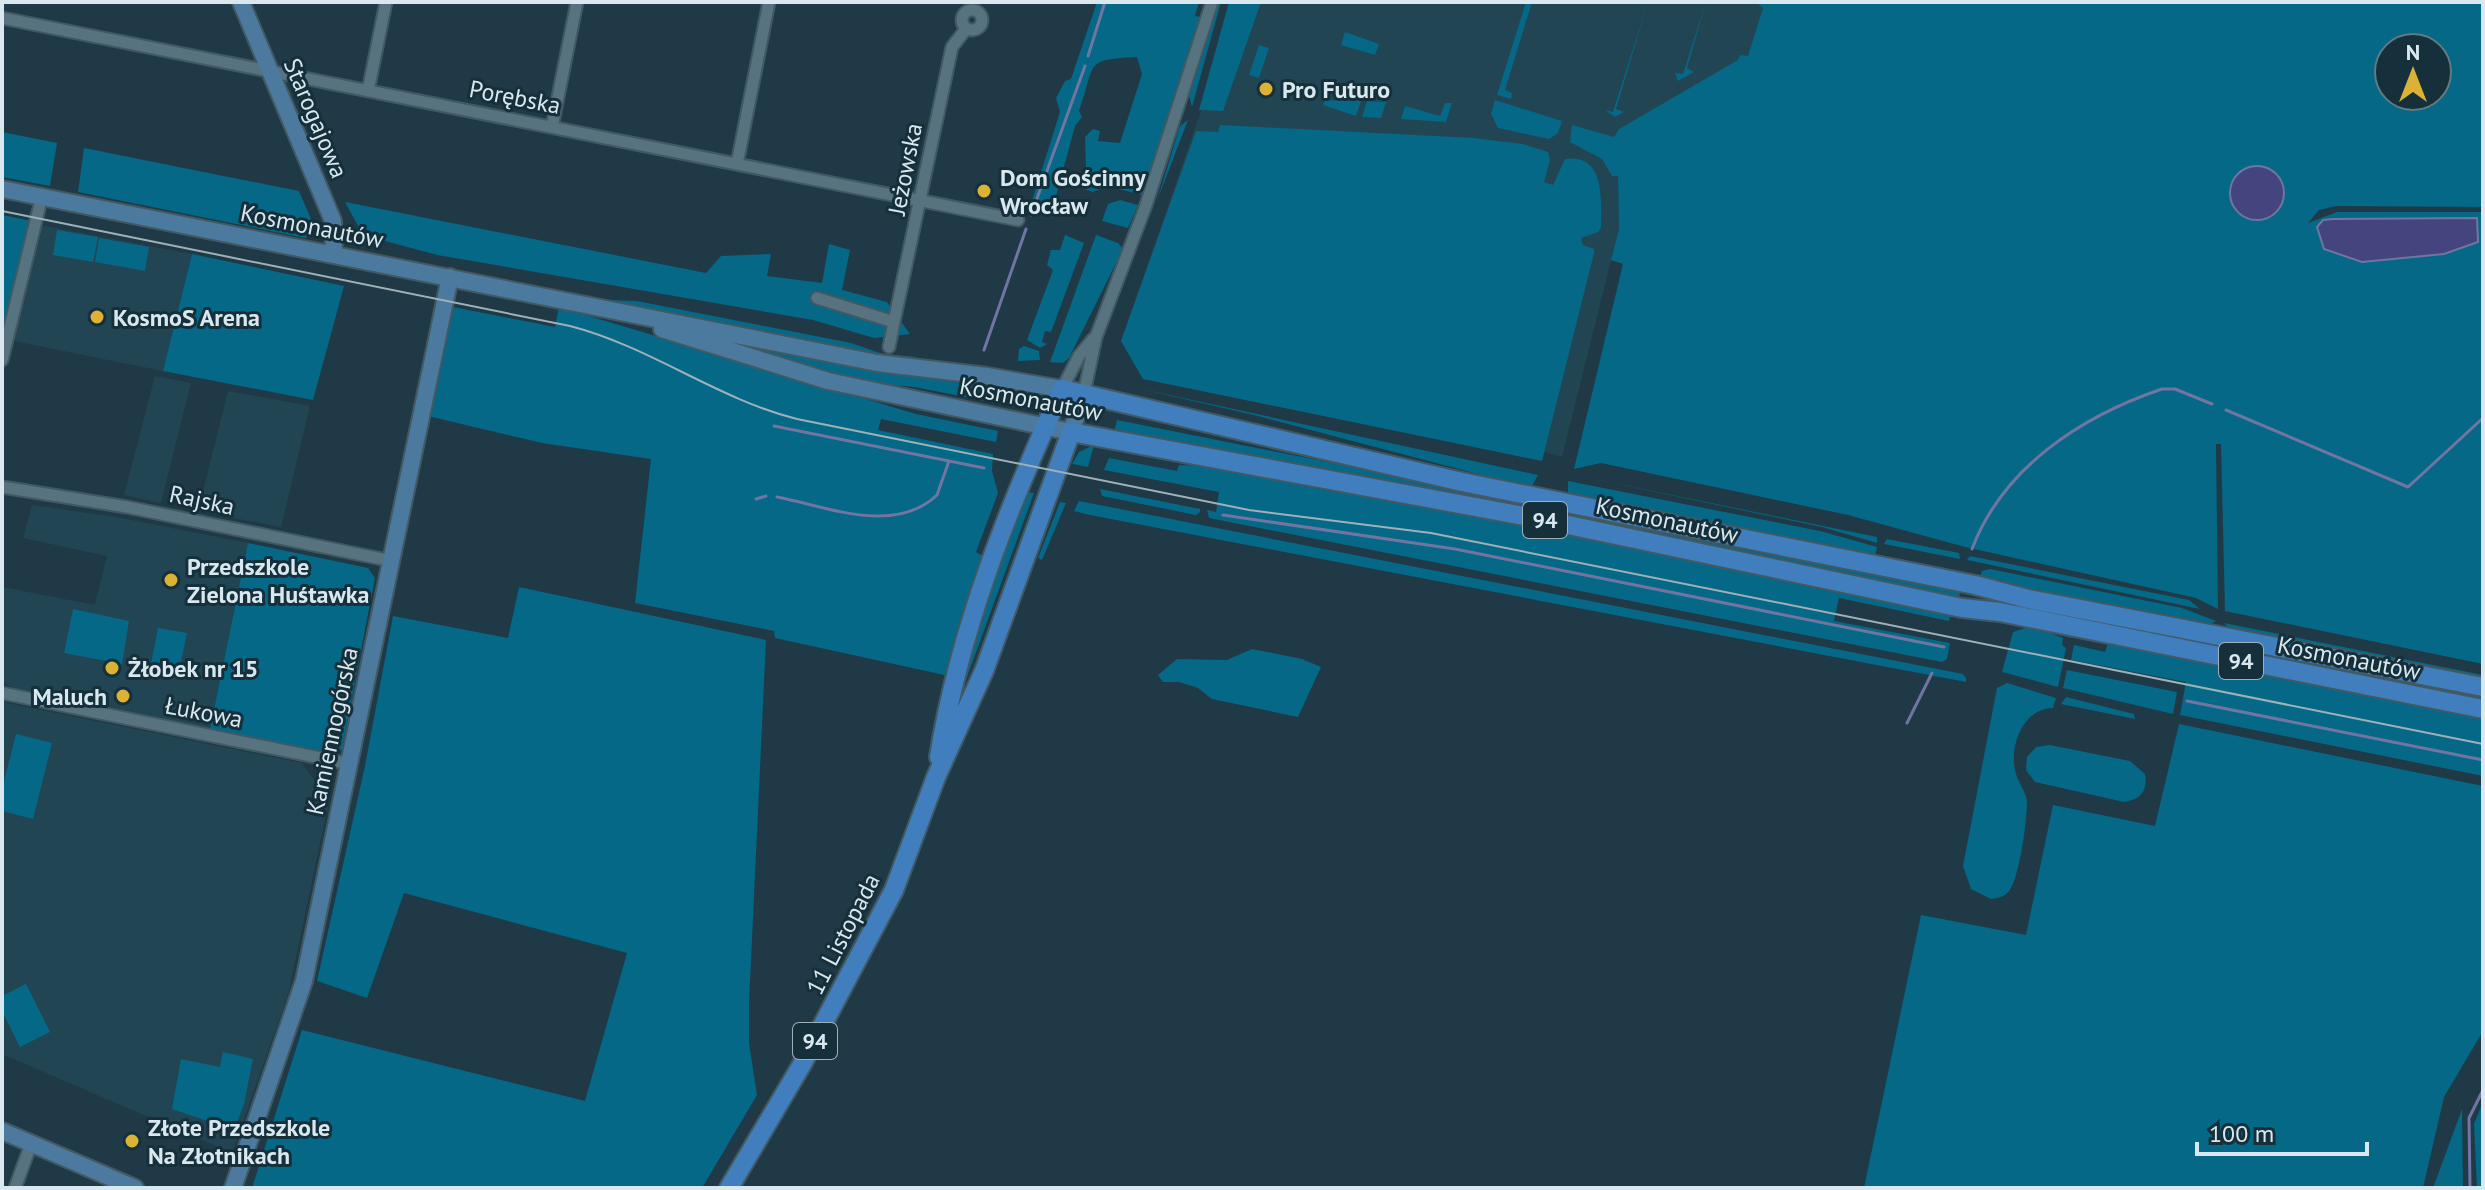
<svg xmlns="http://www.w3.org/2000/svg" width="2485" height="1190" font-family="'PT Sans',sans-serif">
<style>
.built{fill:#224553}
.green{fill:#046886;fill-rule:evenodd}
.water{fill:#44447f;stroke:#7175a1;stroke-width:2}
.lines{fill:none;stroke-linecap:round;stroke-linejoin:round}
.stream{stroke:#7175a1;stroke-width:3}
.street-casing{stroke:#415963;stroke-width:15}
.secondary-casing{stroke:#415963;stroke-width:20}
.primary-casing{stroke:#415963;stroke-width:22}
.street{stroke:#577380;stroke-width:11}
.secondary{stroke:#4c799e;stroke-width:16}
.primary{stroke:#417ebd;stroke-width:18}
.tram{stroke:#9eb1b9;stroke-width:2}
.poi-dot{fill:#dbb233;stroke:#15303b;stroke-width:3}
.labels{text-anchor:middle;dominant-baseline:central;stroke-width:6;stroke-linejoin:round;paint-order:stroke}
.shield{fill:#15303b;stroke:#9eb1b9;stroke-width:2}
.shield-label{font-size:22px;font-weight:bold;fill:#d9e8ef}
.poi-label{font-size:24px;font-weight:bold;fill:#d9e8ef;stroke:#15303b;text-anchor:start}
.street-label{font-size:24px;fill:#d9e8ef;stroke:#15303b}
</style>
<rect width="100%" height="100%" fill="#1f3a46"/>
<!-- built -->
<path class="built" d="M 1239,2 L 1763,2 L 1793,31 L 1618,139 L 1619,229 L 1562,457 L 1544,452 L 1542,461 L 1143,379 L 1121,341 Z
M 40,225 L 192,254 L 163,371 L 14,341 Z
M 155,376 L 191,383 L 161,503 L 124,495 Z
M 228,391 L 310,406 L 281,527 L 198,511 Z
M 32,505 L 116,517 L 248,543 L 210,729 L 18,690 L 2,682 L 2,587 L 95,605 L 107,556 L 23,538 Z
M 2,702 L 302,763 L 329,801 L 288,995 L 232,1153 L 2,1054 Z"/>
<!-- green -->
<path class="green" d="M 1097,2 L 1199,2 L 1195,16 L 1200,17 L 1142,195 L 1107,186 L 1093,192 L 1084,189 L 1081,181 L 1086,166 L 1085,137 L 1093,129 L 1100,131 L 1098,141 L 1120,143 L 1142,74 L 1137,57 C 1082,60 1097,62 1079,111 L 1082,117 L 1075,126 L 1056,196 L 1042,204 L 1031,204 L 1060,112 L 1056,98 L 1065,81 L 1071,79 Z
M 1219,2 L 1221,2 L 1192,107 L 1189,96 Z
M 1229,2 L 1261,2 L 1223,111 L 1199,110 Z
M 1526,2 L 1532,2 L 1505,90 L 1512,93 L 1511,99 L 1497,95 Z
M 1648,2 L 1616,109 L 1624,112 L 1615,117 L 1605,110 L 1613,112 Z
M 1706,2 L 1687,68 L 1694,72 L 1678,81 L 1675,73 L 1683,74 Z
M 1756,2 L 2483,2 L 2483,207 L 2336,206 L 2319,210 L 2308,223 L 2337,212 L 2483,212 L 2483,664 L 2225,611 L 2221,444 L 2216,444 L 2218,609 L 2196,598 L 1965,547 L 1848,515 L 1601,463 L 1574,469 L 1623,264 L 1611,260 L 1619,229 L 1618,176 L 1612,176 L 1602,159 L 1570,142 L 1572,125 L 1614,137 L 1619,129 L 1738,60 L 1740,55 L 1748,56 L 1763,8 ZM 2389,48 L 2437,48 L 2437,96 L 2389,96 ZM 2477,218 L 2478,242 L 2444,254 L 2362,262 L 2333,219 Z
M 1345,32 L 1379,44 L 1375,55 L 1341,45 Z
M 1259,45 L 1269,48 L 1259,78 L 1249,75 Z
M 1325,100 L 1361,101 L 1356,116 L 1323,105 Z
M 1495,100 L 1562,121 L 1558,133 L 1549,139 L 1498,128 L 1491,114 Z
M 1367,101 L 1386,102 L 1381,118 L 1362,117 Z
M 1445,103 L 1452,103 L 1446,122 L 1401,119 L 1405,106 L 1440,116 Z
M 1188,120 L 1157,201 L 1180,126 Z
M 1220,125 L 1474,138 L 1523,144 L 1548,152 L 1550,160 L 1544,182 L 1553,185 L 1565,159 C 1606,153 1601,201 1601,228 L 1598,232 L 1581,238 L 1583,245 L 1594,249 L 1594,253 L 1542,461 L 1143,379 L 1121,341 L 1196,131 L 1218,132 Z
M 2,132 L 57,143 L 50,186 L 2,177 Z
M 84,148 L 299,191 L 314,226 L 313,234 L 305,238 L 78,192 Z
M 1120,200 L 1138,205 L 1128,228 L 1102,221 L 1108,204 Z
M 345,202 L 706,273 L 721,256 L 771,254 L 767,276 L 822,283 L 829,244 L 850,250 L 842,290 L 887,302 L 910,334 L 874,338 L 813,320 L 437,255 L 363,235 Z
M 2,215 L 32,221 L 2,334 Z
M 57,230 L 98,237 L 93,262 L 53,255 Z
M 1065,235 L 1084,243 L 1051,332 L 1045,331 L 1042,342 L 1047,344 L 1040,348 L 1027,340 L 1053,270 L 1047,265 L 1051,250 L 1060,250 Z
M 1096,235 L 1118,243 L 1123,249 L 1069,358 L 1063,363 L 1050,362 Z
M 99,238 L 149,247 L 145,271 L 95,262 Z
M 192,254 L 344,286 L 313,400 L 163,371 Z
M 608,300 L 637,301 L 851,343 L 883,354 L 916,357 L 882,357 Z
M 453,307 L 555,327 L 559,307 L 916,414 L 998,431 L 996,442 L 881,419 L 878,430 L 993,454 L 992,471 L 998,493 L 976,552 L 983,556 L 981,565 L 949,676 L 775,638 L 774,631 L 635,603 L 651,459 L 542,443 L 428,416 Z
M 704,336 L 846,365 L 1009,386 L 1005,405 L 915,387 L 860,382 Z
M 1024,346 L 1039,351 L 1040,360 L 1018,361 L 1019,349 Z
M 1132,387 L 1538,475 L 1531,488 L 1254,415 Z
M 1026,389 L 1046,404 L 1044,409 L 1021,408 Z
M 1117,420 L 1523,501 L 1528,506 L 1114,433 Z
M 1094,445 L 1088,467 L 1072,464 L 1079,452 Z
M 1109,458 L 1177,471 L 1179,465 L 1205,466 L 1379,495 L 1814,582 L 1868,599 L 1950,616 L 1949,621 L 1839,598 L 1834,621 L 1950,643 L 1947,659 L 1942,662 L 1209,518 L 1207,510 L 1216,512 L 1219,492 L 1104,470 Z
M 1589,478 L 1877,537 L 1877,543 L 1822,527 Z
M 1568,481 L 1820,531 L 1877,547 L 1875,556 L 1568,495 Z
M 1100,489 L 1200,509 L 1200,512 L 1196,515 L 1102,496 Z
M 1026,492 L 1034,493 L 955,710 L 990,591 Z
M 1079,501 L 1963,674 L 1966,678 L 1966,682 L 1090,515 L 1074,511 Z
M 1060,502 L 1066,503 L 1042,560 L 1038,558 Z
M 1549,507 L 1961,589 L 1959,597 L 1547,514 Z
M 1887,539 L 1959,553 L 1960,559 L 1884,544 Z
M 248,543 L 368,568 L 375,578 L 342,749 L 333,755 L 210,729 Z
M 1970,556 L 2189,600 L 2200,609 L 1967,560 Z
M 1990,569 L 2182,608 L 2216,621 L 2208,625 L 1979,579 L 1982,571 Z
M 519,587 L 766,640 L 749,1003 L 749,1043 L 757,1095 L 702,1188 L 252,1188 L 302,1030 L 585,1101 L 627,953 L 404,893 L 367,998 L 317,981 L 365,766 L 393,616 L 508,638 Z
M 73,609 L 129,621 L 122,664 L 64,653 Z
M 2224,623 L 2483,675 L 2483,680 L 2230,629 Z
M 2031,626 L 2063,638 L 2062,645 L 2066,648 L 2058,687 L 2002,672 L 2013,632 Z
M 158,628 L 187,633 L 178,676 L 150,669 Z
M 2155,634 L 2214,640 L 2483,694 L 2483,703 Z
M 2074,645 L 2105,652 L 2107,645 L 2127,645 L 2483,717 L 2483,776 L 2180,715 L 2186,682 L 2071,660 Z
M 1252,649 L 1302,659 L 1321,667 L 1298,717 L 1212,699 L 1198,688 L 1179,682 L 1163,682 L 1158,675 L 1177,659 L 1227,660 Z
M 2067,670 L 2177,692 L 2173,714 L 2063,688 Z
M 2007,683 L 2056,698 L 2053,708 C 2023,708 2008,747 2016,774 C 2019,784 2026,791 2027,802 C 2027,821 2020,872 2011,888 C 2007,896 1999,898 1991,899 L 1971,889 L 1963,866 L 1997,688 Z
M 2066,697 L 2134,714 L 2135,719 L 2061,704 Z
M 2179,724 L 2483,786 L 2483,1031 L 2444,1097 L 2423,1188 L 1864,1188 L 1921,915 L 2026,935 L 2053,805 L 2155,826 Z
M 16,734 L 52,743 L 33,819 L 2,811 L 2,789 Z
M 2050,745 L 2130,761 L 2145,774 C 2148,790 2141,800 2124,802 L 2035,782 L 2026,770 L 2027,757 L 2036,747 Z
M 26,984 L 50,1032 L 20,1047 L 2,1011 L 2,996 Z
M 223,1052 L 253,1059 L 244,1104 L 234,1130 L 172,1109 L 181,1059 L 220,1067 Z
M 2483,1102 L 2483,1188 L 2477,1188 L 2474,1124 Z
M 2462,1109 L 2463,1188 L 2433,1188 Z"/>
<!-- water -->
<path class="water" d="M2230 193a27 27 0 1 1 54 0a27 27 0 1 1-54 0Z
M 2477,218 L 2478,242 L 2444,254 L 2362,262 L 2324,249 L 2317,227 L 2323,220 L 2333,219 Z"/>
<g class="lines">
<!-- stream -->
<path class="stream" d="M 1088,56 L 1105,2
M 1031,215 L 1085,66
M 984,350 L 1026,229
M 2226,410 L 2408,487 L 2483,418
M 774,426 L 984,468
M 777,497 C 825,506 894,536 937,495 L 949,461
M 756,499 L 766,496
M 1223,515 L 1455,549 L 1944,647
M 1972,549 C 2003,467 2082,416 2162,389 L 2175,389 L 2212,404
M 2187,701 L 2483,760
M 1907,723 L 1932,673
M 2470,1188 L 2469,1118 L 2483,1090"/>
<defs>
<path id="street" d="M962 20a10 10 0 1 1 20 0a10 10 0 1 1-20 0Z
M 2,18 L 1018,220
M 368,91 L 386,2
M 552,127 L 577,2
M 737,164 L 769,2
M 817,298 L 894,322 L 889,347
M 894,322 L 952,47 L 966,29
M 2,360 L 42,196
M 1062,389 L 1079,356 L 1093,339
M 1084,393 L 1096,337 L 1146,205 L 1212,2
M 2,487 L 127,507 L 392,561
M 2,693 L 350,764
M 15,1188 L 31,1144"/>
<path id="secondary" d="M 241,2 L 333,221 L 334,254
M 2,189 L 877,363 L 987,376 L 1062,389
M 662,329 L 828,381 L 1071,432 L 1084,393
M 2,1131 L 135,1188
M 233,1188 L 304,981 L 450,277"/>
<path id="primary" d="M 939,757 C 959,630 1009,506 1062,389 L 1462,482 L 1975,585 L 2028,599 L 2483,687
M 729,1188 L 801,1066 L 894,890 L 936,777 L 984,671 L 1071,432 L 1535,518 L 1962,608 L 2000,612 L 2483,709"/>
</defs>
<!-- street casing -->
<use href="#street" class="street-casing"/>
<!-- secondary casing -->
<use href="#secondary" class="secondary-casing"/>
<!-- primary casing -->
<use href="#primary" class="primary-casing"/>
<!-- street -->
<use href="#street" class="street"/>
<!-- secondary -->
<use href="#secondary" class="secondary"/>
<!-- primary -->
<use href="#primary" class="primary"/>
<!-- tram -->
<path class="tram" d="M 2,211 L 570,326 C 651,347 717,399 797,419 L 1249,510 L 1431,533 L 2483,744"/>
</g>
<!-- markers -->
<g class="poi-dot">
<circle cx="1266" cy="89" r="8"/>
<circle cx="984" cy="191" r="8"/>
<circle cx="97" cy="317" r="8"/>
<circle cx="171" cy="580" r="8"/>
<circle cx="112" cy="668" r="8"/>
<circle cx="123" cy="696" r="8"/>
<circle cx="132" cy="1141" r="8"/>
</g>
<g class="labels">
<!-- shield labels -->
<g class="shield">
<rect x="1523" y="502" width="44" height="36" rx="6"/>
<rect x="2219" y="643" width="44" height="36" rx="6"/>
<rect x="793" y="1023" width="44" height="36" rx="6"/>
</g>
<g class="shield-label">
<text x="1545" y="520">94</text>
<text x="2241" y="661">94</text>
<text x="815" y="1041">94</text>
</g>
<!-- poi labels -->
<g class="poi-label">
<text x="1282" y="89">Pro Futuro</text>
<text x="1000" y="177">Dom Gościnny<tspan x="1000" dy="28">Wrocław</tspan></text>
<text x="113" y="317">KosmoS Arena</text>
<text x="187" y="566">Przedszkole<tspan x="187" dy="28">Zielona Huśtawka</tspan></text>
<text x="128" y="668">Żłobek nr 15</text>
<text x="107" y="696" text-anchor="end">Maluch</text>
<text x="148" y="1127">Złote Przedszkole<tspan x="148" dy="28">Na Złotnikach</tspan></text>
</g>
<!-- street labels -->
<g class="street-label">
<text transform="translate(515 97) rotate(11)">Porębska</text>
<text transform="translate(316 118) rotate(67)">Starogajowa</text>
<text transform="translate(905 169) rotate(-79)">Jeżowska</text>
<text transform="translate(312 226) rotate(11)">Kosmonautów</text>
<text transform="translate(1031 399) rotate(11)">Kosmonautów</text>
<text transform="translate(202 500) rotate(12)">Rajska</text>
<text transform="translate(1667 520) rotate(12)">Kosmonautów</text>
<text transform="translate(2349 658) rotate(11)">Kosmonautów</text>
<text transform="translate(204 712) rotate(11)">Łukowa</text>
<text transform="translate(332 731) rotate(-78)">Kamiennogórska</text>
<text transform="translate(843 934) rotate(-63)">11 Listopada</text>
</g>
</g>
<!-- border -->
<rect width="2485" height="1190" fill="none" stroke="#d9e8ef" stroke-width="8"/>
<!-- north arrow -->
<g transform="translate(2413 72)"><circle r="38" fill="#15303b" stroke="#637a83" stroke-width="2"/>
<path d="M0-6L14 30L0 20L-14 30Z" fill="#dbb233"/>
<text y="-12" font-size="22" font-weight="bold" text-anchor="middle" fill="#d9e8ef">N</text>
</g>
<!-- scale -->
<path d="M2197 1142v12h170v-12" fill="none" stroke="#d9e8ef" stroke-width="4"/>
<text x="2209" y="1142" font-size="24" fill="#d9e8ef" stroke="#15303b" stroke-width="6" paint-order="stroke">100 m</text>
</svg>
